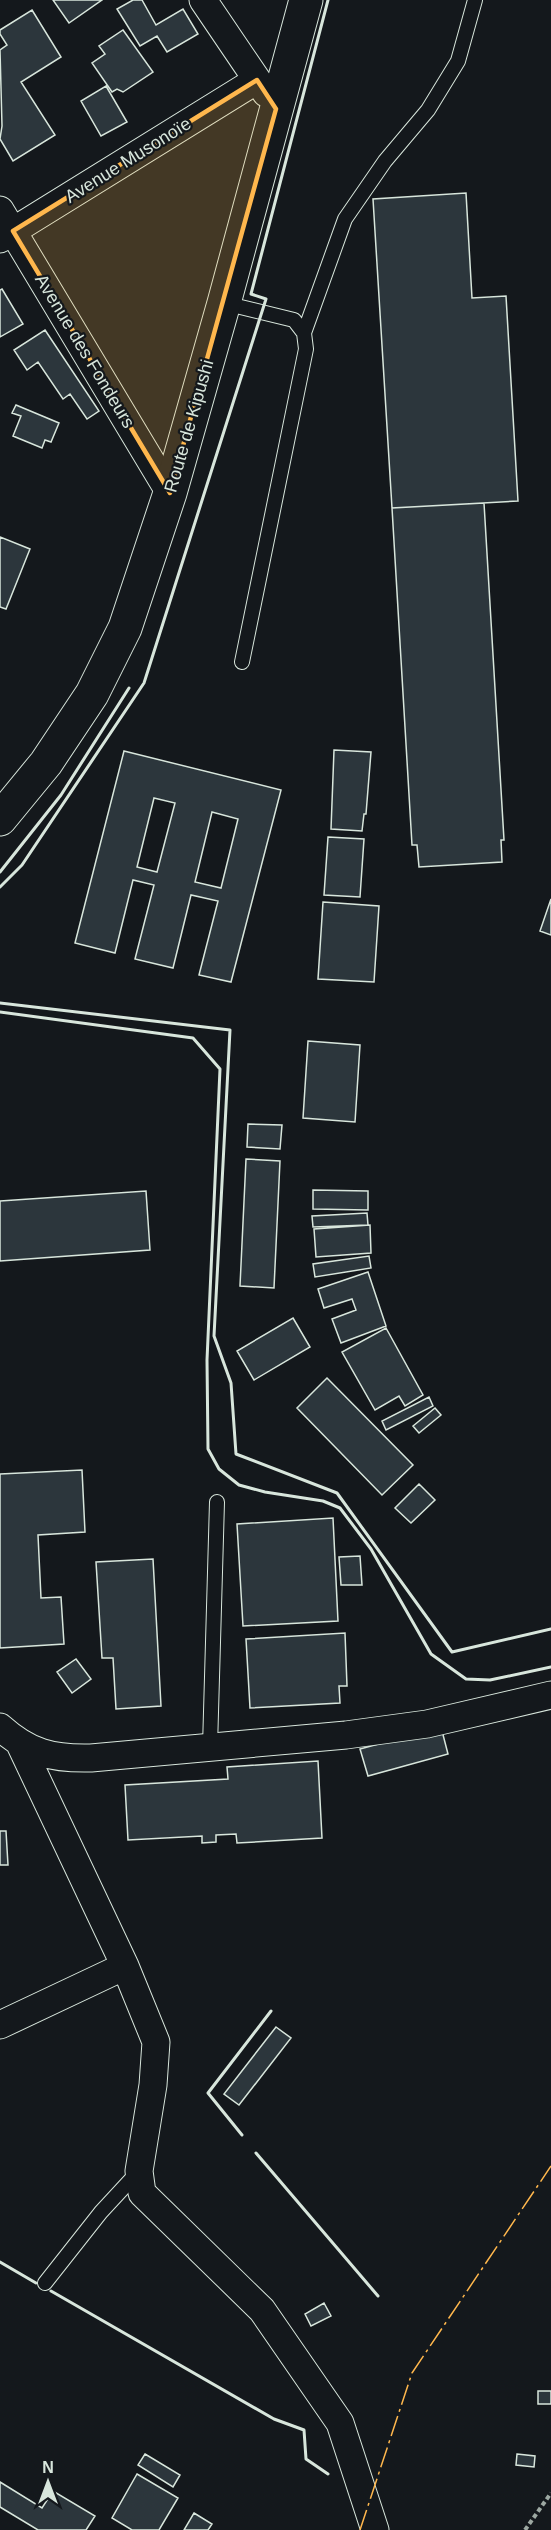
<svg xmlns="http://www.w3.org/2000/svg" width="551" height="2530" font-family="Helvetica,sans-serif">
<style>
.building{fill:#2c363c;stroke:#d8e6dc;stroke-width:1.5;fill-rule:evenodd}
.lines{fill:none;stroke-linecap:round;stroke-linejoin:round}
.lane-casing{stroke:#d8e6dc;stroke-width:16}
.street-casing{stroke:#d8e6dc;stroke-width:29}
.highway-casing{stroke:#d8e6dc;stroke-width:35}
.path{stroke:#9da8a2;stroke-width:4;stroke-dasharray:4.5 3;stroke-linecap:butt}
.lane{stroke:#14181c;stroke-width:14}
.street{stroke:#14181c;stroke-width:27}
.highway{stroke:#14181c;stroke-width:33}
.wall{stroke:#d8e6dc;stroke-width:3}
.power{stroke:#ffb74d;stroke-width:1.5;stroke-dasharray:21 4.5 3 4.5;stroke-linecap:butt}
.marked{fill:#ffb74d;fill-opacity:0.2;stroke:#ffb74d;stroke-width:4.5;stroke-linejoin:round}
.labels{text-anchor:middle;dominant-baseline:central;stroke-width:4.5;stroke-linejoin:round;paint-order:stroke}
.street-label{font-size:18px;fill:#d8e6dc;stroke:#14181c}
</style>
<rect width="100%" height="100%" fill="#14181c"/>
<!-- building -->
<path class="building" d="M 53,0 L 102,0 L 69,23 Z
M 133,0 L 142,0 L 156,25 L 183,9 L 198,34 L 167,52 L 157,36 L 140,46 L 117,9 Z
M 32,10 L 61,57 L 21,82 L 55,135 L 13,161 L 0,139 L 2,126 L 0,50 L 7,45 L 0,34 L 0,30 Z
M 123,30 L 153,72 L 123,92 L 117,89 L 112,92 L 92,63 L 105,54 L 99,46 Z
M 106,86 L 127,122 L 101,136 L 81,101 Z
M 466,193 L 472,298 L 506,296 L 518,501 L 392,508 L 373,199 Z
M 2,289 L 23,324 L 0,337 L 0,290 Z
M 45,330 L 99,411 L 87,419 L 70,394 L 63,399 L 38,362 L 27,370 L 14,350 Z
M 16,405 L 59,423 L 51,442 L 45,440 L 42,448 L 13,436 L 21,416 L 12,413 Z
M 484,503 L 504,840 L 501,840 L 502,862 L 419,867 L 417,845 L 412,845 L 392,508 Z
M 0,537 L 30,549 L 6,609 L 0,607 Z
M 334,750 L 371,752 L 366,814 L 364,814 L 362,831 L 331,829 Z
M 124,751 L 281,790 L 231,982 L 199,975 L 218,901 L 191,895 L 173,968 L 135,959 L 154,885 L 133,880 L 115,953 L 75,943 ZM 154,798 L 175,803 L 157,872 L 137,867 ZM 212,812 L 238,819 L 221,888 L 195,882 Z
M 328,837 L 364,839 L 360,897 L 324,895 Z
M 551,899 L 551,935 L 540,931 Z
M 323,902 L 379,906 L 374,982 L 318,979 Z
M 308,1041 L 360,1045 L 355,1122 L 303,1118 Z
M 248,1124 L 282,1125 L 280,1149 L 247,1147 Z
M 246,1159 L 280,1161 L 274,1288 L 240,1286 Z
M 313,1190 L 368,1191 L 368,1210 L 313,1209 Z
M 146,1191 L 150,1250 L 0,1261 L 0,1201 Z
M 367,1213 L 368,1225 L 313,1227 L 312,1216 Z
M 370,1225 L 371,1253 L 316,1257 L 314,1229 Z
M 369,1256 L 371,1268 L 315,1277 L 313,1264 Z
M 368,1272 L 386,1326 L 341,1343 L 332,1319 L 356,1310 L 352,1299 L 324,1308 L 318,1289 Z
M 293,1318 L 310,1347 L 254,1380 L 237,1351 Z
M 386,1328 L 423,1395 L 405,1406 L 399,1396 L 375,1410 L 342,1352 Z
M 327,1378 L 413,1465 L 382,1495 L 297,1408 Z
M 429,1397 L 433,1406 L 386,1430 L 382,1421 Z
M 435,1408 L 441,1415 L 419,1433 L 413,1426 Z
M 82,1470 L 85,1532 L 38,1535 L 41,1598 L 61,1597 L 64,1644 L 0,1648 L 0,1474 Z
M 419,1484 L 435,1500 L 411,1523 L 395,1508 Z
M 333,1518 L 338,1621 L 243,1626 L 237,1524 Z
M 360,1556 L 362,1585 L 341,1585 L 339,1557 Z
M 153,1559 L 161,1706 L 116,1709 L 113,1658 L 102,1658 L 96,1562 Z
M 345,1633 L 347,1686 L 339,1686 L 340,1703 L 250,1708 L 246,1639 Z
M 76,1659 L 91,1679 L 72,1693 L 57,1672 Z
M 441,1727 L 448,1754 L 368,1776 L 360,1749 Z
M 318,1761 L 322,1838 L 237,1843 L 236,1834 L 216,1835 L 216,1842 L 202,1843 L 202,1836 L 128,1840 L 125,1785 L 228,1779 L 227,1767 Z
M 0,1831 L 6,1831 L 8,1865 L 0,1865 Z
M 276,2027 L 291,2038 L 239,2105 L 224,2094 Z
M 324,2303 L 331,2316 L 311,2326 L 305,2314 Z
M 538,2391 L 551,2391 L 551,2404 L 538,2404 Z
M 145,2454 L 180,2475 L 173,2487 L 138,2465 Z
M 517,2454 L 535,2456 L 534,2467 L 516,2465 Z
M 137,2474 L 178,2498 L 159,2530 L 132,2530 L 112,2518 Z
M 0,2482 L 42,2508 L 53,2491 L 95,2516 L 86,2530 L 38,2530 L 0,2507 Z
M 194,2513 L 212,2524 L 208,2530 L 184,2530 Z"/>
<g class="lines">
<defs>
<path id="lane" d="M 224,303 L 294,320 L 304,333
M 242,662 L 306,349 L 304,333 L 345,219 L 385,161 L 428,110 L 458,61 L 475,0
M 210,1747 L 217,1502
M 45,2283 L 101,2212 L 138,2172"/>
<path id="street" d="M 203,0 L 266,93
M 0,210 L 170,493
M 0,239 L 257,80
M 0,1727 C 29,1753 52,1759 91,1758 L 346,1735 L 427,1724 L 551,1695
M 20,1744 L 125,1966 L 156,2042 L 153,2085 L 139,2171 L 142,2193 L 262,2310 L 340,2423 L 375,2530
M 0,2025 L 125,1966"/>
<path id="highway" d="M 0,819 L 46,763 L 92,694 L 125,628 L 170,493 L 224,303 L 306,0"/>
</defs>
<!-- lane casing -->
<use href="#lane" class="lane-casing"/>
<!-- street casing -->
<use href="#street" class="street-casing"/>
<!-- highway casing -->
<use href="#highway" class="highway-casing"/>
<!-- path -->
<path class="path" d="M 525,2530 L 551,2493"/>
<!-- lane -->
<use href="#lane" class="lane"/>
<!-- street -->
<use href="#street" class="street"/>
<!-- highway -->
<use href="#highway" class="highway"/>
<!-- wall -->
<path class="wall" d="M 0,872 L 61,795 L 129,688
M 0,887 L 22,865 L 144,683 L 266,299 L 251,294 L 328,0
M 0,1003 L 230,1030 L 214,1336 L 231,1383 L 236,1454 L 337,1493 L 452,1652 L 551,1629
M 0,1012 L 193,1038 L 220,1069 L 207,1360 L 208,1449 L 219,1469 L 239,1485 L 265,1492 L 323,1501 L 340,1508 L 371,1549 L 431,1654 L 466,1679 L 490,1680 L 551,1667
M 242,2135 L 208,2093 L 271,2011
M 256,2153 L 378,2296
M 0,2262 L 36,2283
M 51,2291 L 274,2419 L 304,2430 L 306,2459 L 328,2474"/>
<!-- power -->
<path class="power" d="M 360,2530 L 412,2373 L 551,2166"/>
</g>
<!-- marked area -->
<path class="marked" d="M 257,80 L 276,109 L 170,493 L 13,231 Z"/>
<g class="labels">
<!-- street labels -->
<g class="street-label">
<text transform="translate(128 160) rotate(-32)">Avenue Musonoïe</text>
<text transform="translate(85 351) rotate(59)">Avenue des Fondeurs</text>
<text transform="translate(189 426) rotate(-74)">Route de Kipushi</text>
</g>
</g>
<!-- north arrow -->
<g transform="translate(48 2482)" stroke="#14181c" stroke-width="4.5" paint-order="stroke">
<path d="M0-4.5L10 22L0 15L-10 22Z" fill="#d8e6dc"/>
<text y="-9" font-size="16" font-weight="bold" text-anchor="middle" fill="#d8e6dc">N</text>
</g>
</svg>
